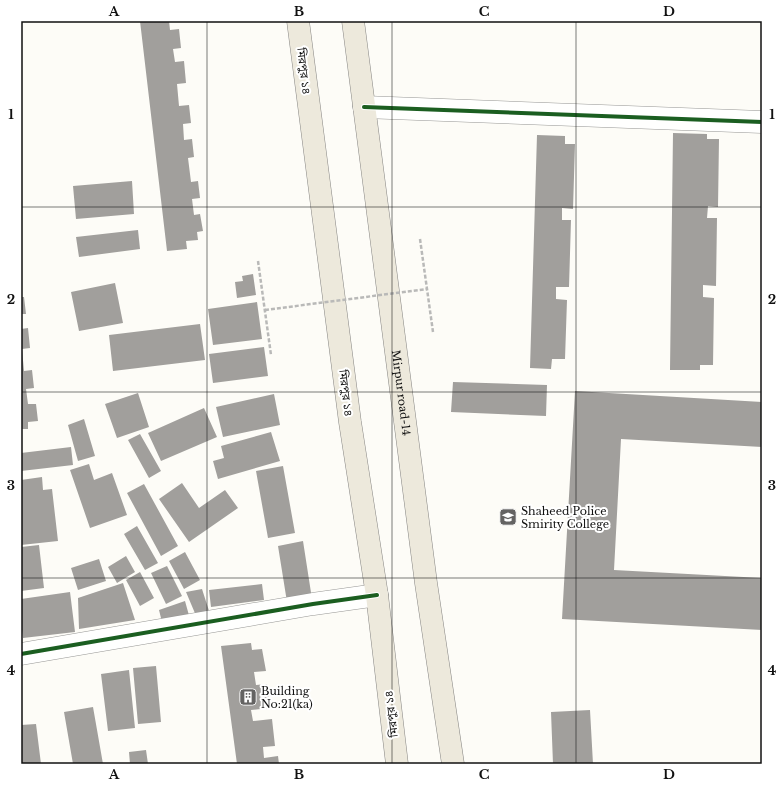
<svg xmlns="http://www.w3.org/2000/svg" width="783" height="785" font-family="'Libre Baskerville','Noto Sans Bengali',serif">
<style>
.building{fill:#a19f9c}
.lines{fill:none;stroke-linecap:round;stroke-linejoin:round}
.minor-casing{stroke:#979795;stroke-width:23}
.major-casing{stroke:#858482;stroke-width:23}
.path{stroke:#b9b9b8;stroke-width:2.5;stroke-dasharray:4 2;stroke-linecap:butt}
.minor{stroke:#fffffe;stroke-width:22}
.major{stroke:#ede9dc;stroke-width:22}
.path-bridge{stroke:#b9b9b8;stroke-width:2.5;stroke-dasharray:4 2;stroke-linecap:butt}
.cycleway-casing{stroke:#fff;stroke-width:6}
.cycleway{stroke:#1b5e20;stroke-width:4}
.grid{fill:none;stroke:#111;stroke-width:1;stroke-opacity:0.55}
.labels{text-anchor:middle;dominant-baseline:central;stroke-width:4;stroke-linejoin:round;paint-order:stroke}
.street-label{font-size:11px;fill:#111;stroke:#fff}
.poi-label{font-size:11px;fill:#111;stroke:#fff;text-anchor:start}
.neatline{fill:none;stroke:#111;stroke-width:1.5}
.grid-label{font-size:13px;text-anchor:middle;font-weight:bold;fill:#111}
</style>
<rect width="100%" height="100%" fill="#fdfcf7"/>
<!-- building -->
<path class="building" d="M 140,21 L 169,21 L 170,30 L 179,29 L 181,48 L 173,49 L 175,62 L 184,61 L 186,83 L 177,84 L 179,106 L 189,105 L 191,123 L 183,124 L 184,140 L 192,139 L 194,157 L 188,158 L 191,182 L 198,181 L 200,198 L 192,199 L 194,215 L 200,214 L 203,231 L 197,232 L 198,240 L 186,241 L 187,249 L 167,251 Z
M 673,133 L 707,134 L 707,139 L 719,139 L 718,207 L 708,206 L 707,218 L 717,218 L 716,286 L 703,285 L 703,297 L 714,298 L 713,365 L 700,365 L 700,370 L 670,370 Z
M 537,135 L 565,136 L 565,144 L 575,144 L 573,209 L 562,208 L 562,220 L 571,220 L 569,287 L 556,287 L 556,299 L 567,300 L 565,359 L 552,359 L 551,369 L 530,368 Z
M 132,181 L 134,214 L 76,219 L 73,186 Z
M 138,230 L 140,249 L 79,257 L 76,237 Z
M 253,274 L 256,295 L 237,298 L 235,282 L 243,281 L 242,276 Z
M 115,283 L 123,323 L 79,331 L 71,292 Z
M 21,297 L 24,297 L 26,314 L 21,314 Z
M 257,302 L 262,339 L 213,345 L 208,309 Z
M 200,324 L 205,360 L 113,371 L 109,335 Z
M 28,328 L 30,348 L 22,349 L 24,371 L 32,370 L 34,388 L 26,389 L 28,404 L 36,404 L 38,421 L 28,422 L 28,429 L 21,429 L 21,329 Z
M 264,347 L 268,376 L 213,383 L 209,354 Z
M 453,382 L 547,385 L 546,416 L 451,412 Z
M 575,391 L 762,402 L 762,447 L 621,439 L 614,570 L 762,578 L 762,630 L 562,619 Z
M 138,393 L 149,427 L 117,438 L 105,404 Z
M 274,394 L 280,425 L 223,437 L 216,407 Z
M 204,408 L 217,437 L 161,461 L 148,433 Z
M 84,419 L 95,456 L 78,461 L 68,425 Z
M 271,432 L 280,461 L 218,479 L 213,461 L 224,458 L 221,446 Z
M 140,434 L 161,471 L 149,478 L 128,440 Z
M 71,447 L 73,465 L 21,471 L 21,453 Z
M 89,464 L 94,480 L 112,473 L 127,515 L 90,528 L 70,470 Z
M 283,466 L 295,533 L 268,538 L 256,471 Z
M 42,477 L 43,490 L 52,489 L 58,541 L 21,545 L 21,480 Z
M 182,483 L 199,508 L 225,490 L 238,508 L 189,542 L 159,499 Z
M 144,484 L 178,546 L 161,556 L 127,493 Z
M 137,526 L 158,563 L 145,570 L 124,534 Z
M 303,541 L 312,599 L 287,602 L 278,546 Z
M 39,545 L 44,588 L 21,591 L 21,547 Z
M 185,552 L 200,580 L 184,589 L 169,561 Z
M 126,556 L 135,572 L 117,583 L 108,567 Z
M 99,559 L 106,581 L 78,590 L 71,568 Z
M 167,566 L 182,596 L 166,604 L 151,573 Z
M 140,572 L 154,598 L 140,606 L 126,580 Z
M 123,583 L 135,620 L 79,629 L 78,598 Z
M 262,584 L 264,600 L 211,607 L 209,590 Z
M 202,589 L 210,614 L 197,618 L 186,592 Z
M 70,592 L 75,632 L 23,638 L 21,622 L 21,599 Z
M 185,601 L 190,619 L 162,622 L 159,610 Z
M 251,643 L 252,650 L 262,649 L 266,671 L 254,672 L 256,685 L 267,684 L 270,708 L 251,710 L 253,721 L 272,719 L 275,746 L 263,747 L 264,758 L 278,756 L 279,764 L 237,764 L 221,646 Z
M 156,666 L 161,722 L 138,724 L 133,668 Z
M 129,670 L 135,728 L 108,731 L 101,674 Z
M 93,707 L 103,764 L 73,764 L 64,712 Z
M 590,710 L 593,764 L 553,764 L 551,712 Z
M 36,724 L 41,764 L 21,764 L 21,725 Z
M 146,750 L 148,764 L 130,764 L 129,752 Z"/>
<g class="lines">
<defs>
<path id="minor" d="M 364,107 L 762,122
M 21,654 L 313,604 L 377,595"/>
<g id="major">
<path d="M 298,21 L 350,422 L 377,595 L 397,764"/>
<path id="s1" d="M 353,21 L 426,583 L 453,764"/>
</g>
</defs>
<!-- minor casing -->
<use href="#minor" class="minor-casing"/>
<!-- major casing -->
<use href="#major" class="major-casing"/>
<!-- path -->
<path class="path" d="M 420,239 L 433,332
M 258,261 L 271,355"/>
<!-- minor -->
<use href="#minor" class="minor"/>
<!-- major -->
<use href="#major" class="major"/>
<!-- path-bridge -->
<path class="path-bridge" d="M 265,310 L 427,289"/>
<defs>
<path id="cycleway" d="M 364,107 L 762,122
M 21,654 L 313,604 L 377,595"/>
</defs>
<!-- cycleway casing -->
<use href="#cycleway" class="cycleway-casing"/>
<!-- cycleway -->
<use href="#cycleway" class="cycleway"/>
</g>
<!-- grid -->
<path class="grid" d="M 207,21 L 207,764M 392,21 L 392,764M 576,21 L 576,764M 21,207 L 762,207M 21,392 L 762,392M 21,578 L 762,578"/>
<!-- icons -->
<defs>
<symbol id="university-square" viewBox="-11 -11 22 22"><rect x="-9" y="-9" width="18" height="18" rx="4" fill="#646362" stroke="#fff"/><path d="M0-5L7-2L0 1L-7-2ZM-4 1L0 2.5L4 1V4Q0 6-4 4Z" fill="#fff"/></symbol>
<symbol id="building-square" viewBox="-11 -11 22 22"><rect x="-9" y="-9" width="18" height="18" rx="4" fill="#646362" stroke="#fff"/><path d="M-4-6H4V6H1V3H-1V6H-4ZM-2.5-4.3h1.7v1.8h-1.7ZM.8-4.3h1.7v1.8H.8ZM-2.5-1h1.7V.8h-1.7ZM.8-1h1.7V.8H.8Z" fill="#fff"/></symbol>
</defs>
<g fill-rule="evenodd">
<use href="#university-square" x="498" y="507" width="20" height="20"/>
<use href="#building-square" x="238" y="687" width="20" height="20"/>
</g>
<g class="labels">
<!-- street labels -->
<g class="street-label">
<text transform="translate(304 71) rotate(83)">মিরপুর ১৪</text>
<text transform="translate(346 393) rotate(83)">মিরপুর ১৪</text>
<text stroke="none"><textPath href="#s1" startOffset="375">Mirpur road-14</textPath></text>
<text transform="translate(391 714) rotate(-97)">মিরপুর ১৪</text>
</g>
<!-- poi labels -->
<g class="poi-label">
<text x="521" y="511">Shaheed Police<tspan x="521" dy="13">Smirity College</tspan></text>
<text x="261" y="691">Building<tspan x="261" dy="13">No:21(ka)</tspan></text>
</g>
</g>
<!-- border -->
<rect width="783" height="785" fill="none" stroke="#ffffff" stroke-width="44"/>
<rect x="22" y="22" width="739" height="741" class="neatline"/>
<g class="grid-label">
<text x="114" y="16">A</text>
<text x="299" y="16">B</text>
<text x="484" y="16">C</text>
<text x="669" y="16">D</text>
<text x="11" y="119">1</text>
<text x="772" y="119">1</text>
<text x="11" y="304">2</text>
<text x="772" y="304">2</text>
<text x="11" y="490">3</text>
<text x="772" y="490">3</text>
<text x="11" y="675">4</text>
<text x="772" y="675">4</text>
<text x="114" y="779">A</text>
<text x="299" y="779">B</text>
<text x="484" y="779">C</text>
<text x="669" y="779">D</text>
</g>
</svg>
